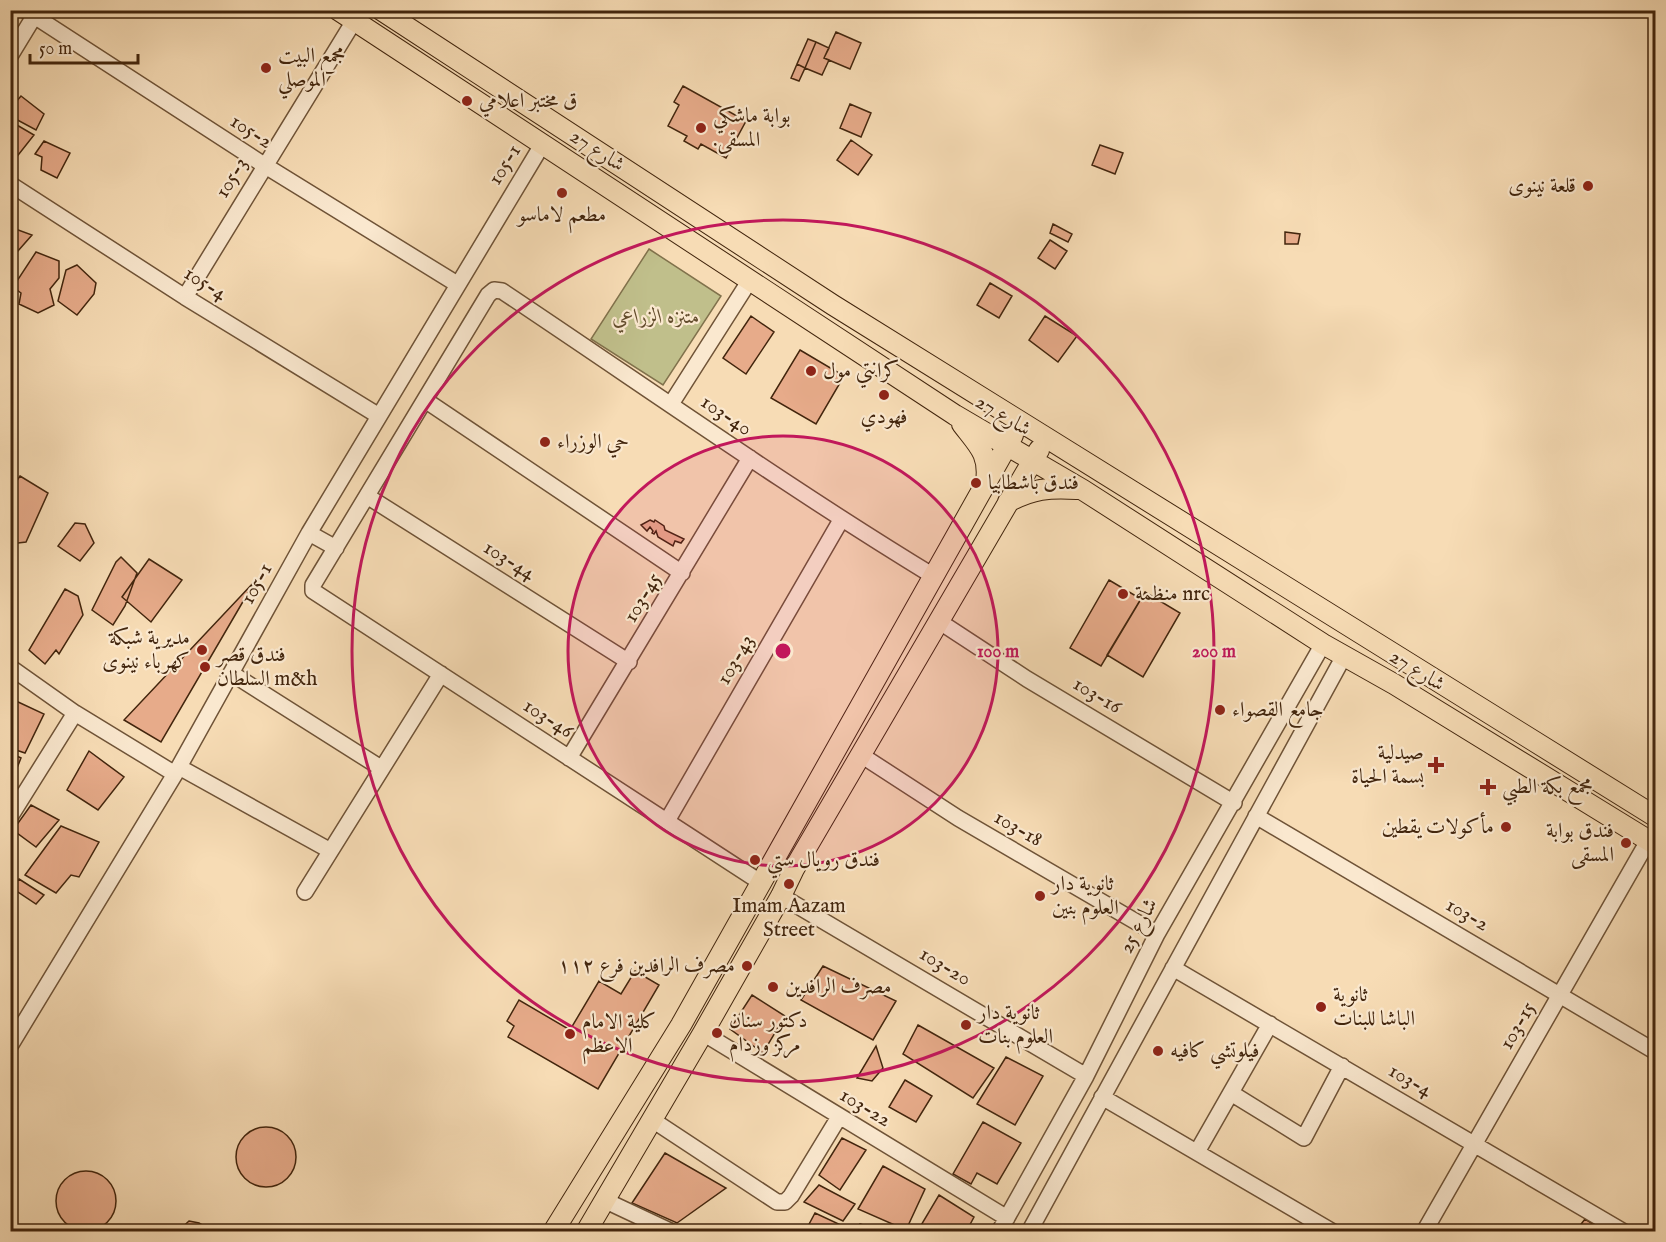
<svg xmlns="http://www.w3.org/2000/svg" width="1666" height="1242" font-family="'IM FELL English',Amiri,serif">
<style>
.green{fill:#c0bf8b;stroke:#81724c;stroke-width:1.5}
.building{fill:#e7ab8a;stroke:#42250d;stroke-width:1.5}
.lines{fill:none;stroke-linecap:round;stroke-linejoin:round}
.minor-casing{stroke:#6f5337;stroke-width:18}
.major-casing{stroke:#42250d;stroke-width:22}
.minor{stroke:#fae8cf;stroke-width:15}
.major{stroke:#f7dcb5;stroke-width:20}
.ring{fill:none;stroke:#c2185b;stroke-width:3}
.poi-dot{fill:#8f2418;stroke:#fae8cf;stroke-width:2}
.labels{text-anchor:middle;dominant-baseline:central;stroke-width:4.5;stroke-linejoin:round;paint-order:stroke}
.poi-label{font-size:21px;fill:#42250d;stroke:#fae8cf;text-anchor:start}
.street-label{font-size:21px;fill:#42250d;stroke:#fae8cf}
.park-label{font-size:21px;font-style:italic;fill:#624c2c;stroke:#fae8cf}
.centre{fill:#c2185b;stroke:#fae8cf;stroke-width:3}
.ring-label{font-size:18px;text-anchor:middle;font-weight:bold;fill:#c2185b;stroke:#fae8cf;stroke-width:4.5;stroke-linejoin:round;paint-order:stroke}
</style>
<rect width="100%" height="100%" fill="#f7dcb5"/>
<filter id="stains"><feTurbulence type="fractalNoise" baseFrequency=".00333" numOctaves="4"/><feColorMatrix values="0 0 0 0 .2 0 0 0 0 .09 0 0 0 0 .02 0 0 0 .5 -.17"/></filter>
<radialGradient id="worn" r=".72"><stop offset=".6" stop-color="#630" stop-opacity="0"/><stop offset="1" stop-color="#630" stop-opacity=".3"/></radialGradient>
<!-- green -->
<path class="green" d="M 649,249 L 721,296 L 663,385 L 591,339 Z"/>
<!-- building -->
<path class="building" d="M 836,32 L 861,43 L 850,69 L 824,58 Z
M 808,39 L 816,42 L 805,68 L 797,64 Z
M 816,42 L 829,48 L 824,58 L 829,60 L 822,75 L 805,68 Z
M 797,64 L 805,68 L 799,81 L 791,78 Z
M 683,86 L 746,121 L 726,158 L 701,144 L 698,149 L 684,141 L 687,136 L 668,126 L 679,105 L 674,102 Z
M 21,96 L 44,114 L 36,130 L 10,116 L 10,109 Z
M 850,104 L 871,113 L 861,137 L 840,128 Z
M 10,121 L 34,135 L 15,159 L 10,156 Z
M 851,140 L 872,155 L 858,175 L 837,160 Z
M 44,141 L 70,153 L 57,178 L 41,170 L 42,157 L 35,154 Z
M 1100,145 L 1123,153 L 1115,174 L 1092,165 Z
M 1053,224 L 1072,234 L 1068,242 L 1050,233 Z
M 10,227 L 32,235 L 10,260 Z
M 1285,232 L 1300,234 L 1298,244 L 1285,244 Z
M 1050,240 L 1067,251 L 1055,269 L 1038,258 Z
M 36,252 L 59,261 L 59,278 L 50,289 L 54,305 L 38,313 L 19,304 L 21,293 L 13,287 Z
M 77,265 L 96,283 L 94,294 L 77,315 L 58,301 L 66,270 Z
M 990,283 L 1012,296 L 999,318 L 977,305 Z
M 751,316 L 774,332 L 746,374 L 723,358 Z
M 1045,316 L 1077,336 L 1058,362 L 1029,340 Z
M 800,350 L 844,376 L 816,424 L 771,398 Z
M 20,476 L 48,493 L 26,542 L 10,544 L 10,491 Z
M 650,520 L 654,522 L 655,520 L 664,526 L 665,530 L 684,539 L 681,543 L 675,541 L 673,546 L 658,537 L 656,531 L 654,534 L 652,533 L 653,531 L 650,527 L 647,531 L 641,525 Z
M 75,523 L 85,524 L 94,543 L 80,561 L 58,546 Z
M 121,557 L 137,573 L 125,606 L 113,625 L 92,610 L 116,562 Z
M 149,559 L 182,580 L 151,622 L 122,597 Z
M 1109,580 L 1141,599 L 1101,666 L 1070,648 Z
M 255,581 L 161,742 L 124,720 Z
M 65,589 L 78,596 L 83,615 L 59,654 L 56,650 L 45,664 L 29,650 Z
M 1145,592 L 1180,613 L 1143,677 L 1107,655 Z
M 16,701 L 44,714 L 25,753 L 10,748 L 10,713 Z
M 89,751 L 124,777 L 98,810 L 67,790 Z
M 10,753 L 21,758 L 11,783 L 10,783 Z
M 31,805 L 59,820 L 36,847 L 13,830 Z
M 61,826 L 99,842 L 79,877 L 71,875 L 56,893 L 25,875 Z
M 19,879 L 44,895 L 36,904 L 12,888 Z
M 823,966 L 896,1001 L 873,1040 L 801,1000 Z
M 635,971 L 659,985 L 598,1089 L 508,1037 L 514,1026 L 507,1021 L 519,1000 L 570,1030 L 599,981 L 621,994 Z
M 752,995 L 785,1016 L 763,1053 L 730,1029 Z
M 918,1025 L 994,1068 L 973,1098 L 903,1054 Z
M 876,1046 L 883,1068 L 872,1081 L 857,1078 Z
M 1006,1057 L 1043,1076 L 1015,1125 L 977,1104 Z
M 905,1080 L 932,1096 L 916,1122 L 889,1107 Z
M 983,1122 L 1021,1143 L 997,1184 L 977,1173 L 971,1184 L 953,1174 Z
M236 1157a30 30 0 1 1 60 0a30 30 0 1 1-60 0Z
M 842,1138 L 866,1150 L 840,1190 L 819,1175 Z
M 665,1153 L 726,1188 L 677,1223 L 632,1203 Z
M 883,1166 L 925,1189 L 906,1230 L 858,1209 Z
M56 1201a30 30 0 1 1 60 0a30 30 0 1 1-60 0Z
M 819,1185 L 855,1204 L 843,1221 L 804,1202 Z
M 939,1195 L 974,1217 L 966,1232 L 917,1232 Z
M 815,1213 L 843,1226 L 840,1232 L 818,1232 L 807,1228 Z
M 1585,1219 L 1593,1224 L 1587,1232 L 1575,1232 Z
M 189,1221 L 199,1223 L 214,1232 L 177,1232 Z
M 860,1224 L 888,1232 L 857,1232 Z"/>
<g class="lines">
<defs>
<path id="minor" d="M 25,10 L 264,165 L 457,284
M 10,56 L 38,10
M 10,184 L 185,297 L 379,416
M 185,297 L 354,21
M 425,400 L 682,573
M 671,404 L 750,280
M 367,496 L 629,662
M 309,533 L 336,548
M 940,622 L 1027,679 L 1234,803
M 10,667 L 75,713 L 175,774
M 231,673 L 381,768
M 861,755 L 958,818 L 1157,934
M 569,758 L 750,458
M 179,767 L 329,850
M 1256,816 L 1656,1052
M 10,817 L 75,713
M 667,821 L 841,520
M 760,882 L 313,591 L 313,585 L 488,295 L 494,290 L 502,291 C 646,387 787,487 935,577
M 305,892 L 441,674
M 781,896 L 1086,1076
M 1173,968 L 1624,1232
M 703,1033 L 1007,1218
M 10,1046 L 175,774 L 309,533 L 542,145
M 1231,1093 L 1304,1138 L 1342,1066
M 1102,1097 L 1333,1232
M 651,1119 L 777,1202 L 785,1202 L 791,1196 L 839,1117
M 1197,1152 L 1270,1024
M 604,1200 L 672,1232
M 999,1232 L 1086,1076 L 1157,934 L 1323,644
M 1029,1232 L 1344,656
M 1424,1232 L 1648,841"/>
<path id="major" d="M 338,10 L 955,415 L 1083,490 L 1323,644 L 1394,684 L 1656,845
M 381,10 L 833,305 L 1656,817
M 962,424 C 978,445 990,454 986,482
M 1008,502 C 1032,489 1049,487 1077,489
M 553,1232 L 681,1025 L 1013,435
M 586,1232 L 703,1033 L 781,896 L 794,869 L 1039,450"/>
</defs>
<!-- minor casing -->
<use href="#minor" class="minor-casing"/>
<!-- major casing -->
<use href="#major" class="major-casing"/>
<!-- minor -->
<use href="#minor" class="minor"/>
<!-- major -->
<use href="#major" class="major"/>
</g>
<!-- distance rings -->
<circle cx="783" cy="651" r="215" fill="#c2185b" fill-opacity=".12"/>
<g class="ring">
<circle cx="783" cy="651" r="215"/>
<circle cx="783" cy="651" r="431"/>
</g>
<!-- markers -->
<g class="poi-dot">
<circle cx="266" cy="68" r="6"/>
<circle cx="467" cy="101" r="6"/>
<circle cx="701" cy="128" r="6"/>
<circle cx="1588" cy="186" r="6"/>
<circle cx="562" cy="193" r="6"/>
<circle cx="811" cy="371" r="6"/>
<circle cx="884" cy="395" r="6"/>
<circle cx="545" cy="442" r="6"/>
<circle cx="976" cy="483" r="6"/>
<circle cx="1123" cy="594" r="6"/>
<circle cx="202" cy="650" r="6"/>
<circle cx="205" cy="667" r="6"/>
<circle cx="1220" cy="710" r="6"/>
<path d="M1433 756h6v6h6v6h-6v6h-6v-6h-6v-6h6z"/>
<path d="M1485 778h6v6h6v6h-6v6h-6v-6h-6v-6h6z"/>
<circle cx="1506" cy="827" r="6"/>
<circle cx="1626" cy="843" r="6"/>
<circle cx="755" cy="860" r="6"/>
<circle cx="789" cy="884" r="6"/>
<circle cx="1040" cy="896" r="6"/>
<circle cx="747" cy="966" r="6"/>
<circle cx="773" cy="987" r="6"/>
<circle cx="1321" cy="1007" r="6"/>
<circle cx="966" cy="1025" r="6"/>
<circle cx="717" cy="1033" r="6"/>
<circle cx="570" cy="1034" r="6"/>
<circle cx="1158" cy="1051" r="6"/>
</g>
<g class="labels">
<!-- poi labels -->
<g class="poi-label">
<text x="278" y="56">مجمع البيت<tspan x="278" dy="24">الموصلي</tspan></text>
<text x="479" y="101">ق مختبر اعلامي</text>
<text x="713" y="116">بوابة ماشكي<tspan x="713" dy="24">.المسقى</tspan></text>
<text x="1576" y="186" text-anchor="end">قلعة نينوى</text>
<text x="562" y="215" text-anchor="middle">مطعم لاماسو</text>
<text x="823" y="371">كرانتي مول</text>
<text x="884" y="417" text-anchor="middle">فهودي</text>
<text x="557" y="442">حي الوزراء</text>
<text x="988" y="483">فندق باشطابيا</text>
<text x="1135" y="594">منظمة nrc</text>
<text x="190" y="638" text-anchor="end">مديرية شبكة<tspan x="190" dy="24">كهرباء نينوى</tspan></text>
<text x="217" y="655">فندق قصر<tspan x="217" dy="24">السلطان m&amp;h</tspan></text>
<text x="1232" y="710">جامع القصواء</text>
<text x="1424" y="753" text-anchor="end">صيدلية<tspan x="1424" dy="24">بسمة الحياة</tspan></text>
<text x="1502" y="787">مجمع بكة الطبي</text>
<text x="1494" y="827" text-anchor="end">مأكولات يقطين</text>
<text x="1614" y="831" text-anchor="end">فندق بوابة<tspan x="1614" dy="24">المسقى</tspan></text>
<text x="767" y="860">فندق رويال ستي</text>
<text x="1052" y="884">ثانوية دار<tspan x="1052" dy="24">العلوم بنين</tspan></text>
<text x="789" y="906" text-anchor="middle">Imam Aazam<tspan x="789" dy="24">Street</tspan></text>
<text x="735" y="966" text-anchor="end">مصرف الرافدين فرع ١١٢</text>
<text x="785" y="987">مصرف الرافدين</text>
<text x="1333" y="995">ثانوية<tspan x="1333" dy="24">الباشا للبنات</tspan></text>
<text x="978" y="1013">ثانوية دار<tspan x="978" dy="24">العلوم بنات</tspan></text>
<text x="729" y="1021">دكتور سنان<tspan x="729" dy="24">مركز وزدام</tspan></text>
<text x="582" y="1022">كلية الامام<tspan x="582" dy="24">الاعظم</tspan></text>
<text x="1170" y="1051">فيلوتشي كافيه</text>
</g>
<!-- street labels -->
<g class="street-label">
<text transform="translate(251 132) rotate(33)">105-2</text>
<text transform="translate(597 151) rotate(33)">شارع 27</text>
<text transform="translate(505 165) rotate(-58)">105-1</text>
<text transform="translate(232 178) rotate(-59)">105-3</text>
<text transform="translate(205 284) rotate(32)">105-4</text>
<text transform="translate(726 416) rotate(34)">103-40</text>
<text transform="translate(1003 416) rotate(31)">شارع 27</text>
<text transform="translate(509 561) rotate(32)">103-44</text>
<text transform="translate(257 584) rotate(-61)">105-1</text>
<text transform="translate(643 598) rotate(-59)">103-45</text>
<text transform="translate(736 660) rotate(-60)">103-43</text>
<text transform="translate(1417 671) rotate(32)">شارع 27</text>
<text transform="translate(1097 696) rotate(31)">103-16</text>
<text transform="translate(548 719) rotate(33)">103-46</text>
<text transform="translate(1018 829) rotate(30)">103-18</text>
<text transform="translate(1467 915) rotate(30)">103-2</text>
<text transform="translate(1139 926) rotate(-62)">شارع 25</text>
<text transform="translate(945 967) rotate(31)">103-20</text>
<text transform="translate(1518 1026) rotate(-60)">103-15</text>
<text transform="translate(1410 1081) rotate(30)">103-4</text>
<text transform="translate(865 1108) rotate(31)">103-22</text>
</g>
<!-- park labels -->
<g class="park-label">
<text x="656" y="317">متنزه الزراعي</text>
</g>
</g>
<circle cx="783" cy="651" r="9" class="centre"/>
<g class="ring-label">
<text x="998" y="657">100 m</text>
<text x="1214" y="657">200 m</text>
</g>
<!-- margin -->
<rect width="1666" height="1242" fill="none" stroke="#f7dcb5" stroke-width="36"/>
<rect x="12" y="12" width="1642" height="1218" fill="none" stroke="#42250d" stroke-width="3"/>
<rect x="18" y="18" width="1630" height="1206" fill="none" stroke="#42250d" stroke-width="1.5"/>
<!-- scale -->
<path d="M30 54v9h108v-9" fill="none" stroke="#42250d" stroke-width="3"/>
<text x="39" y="54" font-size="18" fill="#42250d" stroke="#fae8cf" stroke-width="4.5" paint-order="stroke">50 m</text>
<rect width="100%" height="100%" filter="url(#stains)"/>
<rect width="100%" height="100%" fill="url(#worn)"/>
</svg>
